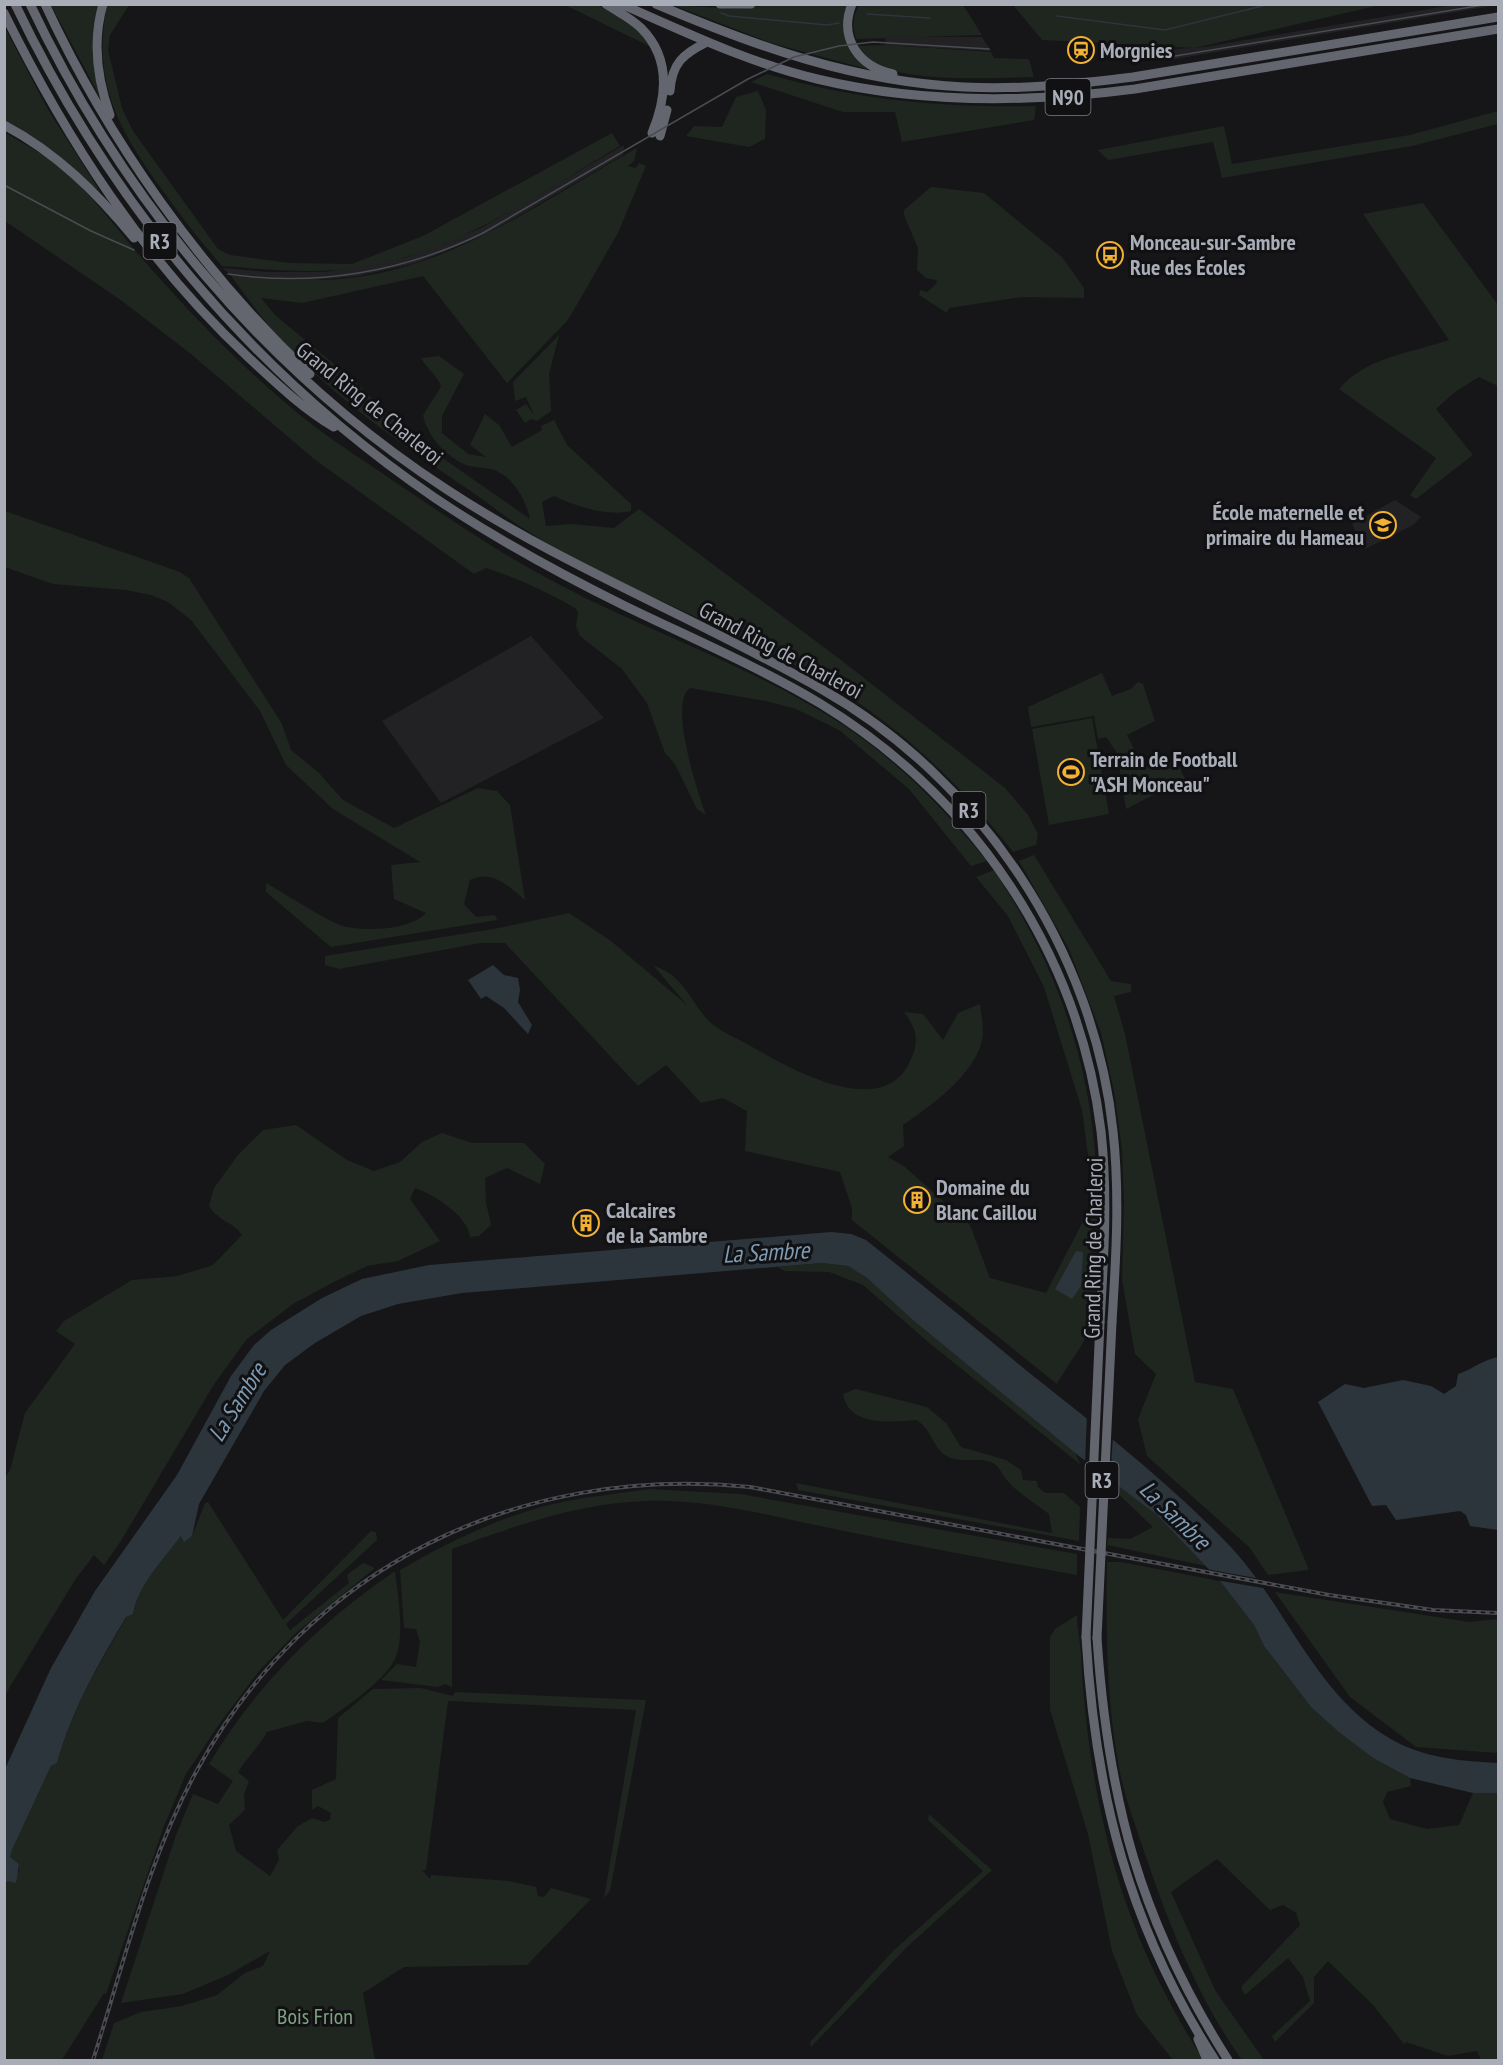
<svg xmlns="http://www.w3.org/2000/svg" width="1503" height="2065" font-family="'PT Sans Narrow',sans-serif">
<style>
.built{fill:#222225}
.green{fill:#1e261f}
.water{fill:#2c353c}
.pier{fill:#161618}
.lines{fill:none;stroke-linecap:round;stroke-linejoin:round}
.stream{stroke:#2c353c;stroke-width:1.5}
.highway{stroke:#63666e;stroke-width:9}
.tram{stroke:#4a4c52;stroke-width:1.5}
.rail-casing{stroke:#4a4c52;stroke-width:4}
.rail{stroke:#111113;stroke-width:1.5;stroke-dasharray:4.5;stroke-linecap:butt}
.highway-bridge{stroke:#63666e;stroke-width:9}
.labels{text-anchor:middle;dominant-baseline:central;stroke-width:6;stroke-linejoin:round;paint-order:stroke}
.shield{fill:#111113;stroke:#7b7e86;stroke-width:1.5}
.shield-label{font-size:21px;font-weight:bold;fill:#a8adb8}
.poi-label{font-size:22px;font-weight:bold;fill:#a8adb8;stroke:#111113;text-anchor:start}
.street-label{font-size:22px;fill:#a8adb8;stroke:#111113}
.park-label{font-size:22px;fill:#7fa381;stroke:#111113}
.water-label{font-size:24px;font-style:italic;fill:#7f9bb3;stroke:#111113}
</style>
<rect width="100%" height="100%" fill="#161618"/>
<!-- built -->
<path class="built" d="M 1458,4 L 1498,5 L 1175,59 L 1117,60 L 1118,47 L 1164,50 L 1205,47 Z
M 885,37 L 982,37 L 991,51 L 886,45 Z
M 624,145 L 623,155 L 485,235 L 416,263 L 358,276 L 303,281 L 232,277 L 223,268 L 267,272 L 323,272 L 368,266 L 408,257 L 481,228 Z
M 1395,500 L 1421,517 L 1413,525 L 1365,549 L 1352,524 Z
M 531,636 L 604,718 L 441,803 L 382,721 Z"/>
<!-- green -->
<path class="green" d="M 778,4 L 849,5 C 846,37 844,45 867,69 L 771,43 L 673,5 L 737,9 Z
M 51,5 L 99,5 L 93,51 L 99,95 Z
M 107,5 L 129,5 L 110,35 L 108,50 L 122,108 L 133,131 L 218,249 L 230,255 L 290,263 L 352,264 L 423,236 L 612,133 L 620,146 C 532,198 442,263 337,270 C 298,273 261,269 222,266 C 200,241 180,215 160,187 C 117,127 92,81 107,5 Z
M 565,5 C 574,5 586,3 595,5 C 618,10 640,30 653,48 Z
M 963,5 L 982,35 L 856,39 C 852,26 853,16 859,5 Z
M 1013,5 L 1380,5 L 1195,48 L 1042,40 Z
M 4,26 L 47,108 L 101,193 L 56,153 L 5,121 Z
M 886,45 L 991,52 L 994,58 L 1029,59 L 1034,77 C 995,78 907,83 874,63 C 867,58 863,52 858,46 Z
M 767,74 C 859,100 941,108 1036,106 L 1034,120 L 902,142 L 895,112 L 843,112 L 751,82 Z
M 758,91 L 766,110 L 765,139 L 749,147 L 686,136 L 694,126 L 722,127 L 736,97 Z
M 1498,111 L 1498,124 L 1412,146 L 1222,178 L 1213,142 L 1108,160 L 1098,150 L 1224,126 L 1232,164 L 1410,135 Z
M 4,132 C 20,142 37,150 52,161 C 88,187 123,238 153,271 C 203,327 254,379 314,426 C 342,447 372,466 401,486 C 454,522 507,558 564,587 C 656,635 756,668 843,725 C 899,762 944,809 987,861 L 971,866 L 909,789 L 839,730 L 796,709 L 766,701 L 690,688 C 668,703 698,793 706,815 L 697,809 L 675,764 L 665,753 L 647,703 L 622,669 L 580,636 L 576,626 L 578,612 L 575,608 C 547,592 517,578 486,568 L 474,574 L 314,459 L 191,354 L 122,301 L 5,221 Z
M 637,148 L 634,161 L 628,166 L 636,168 L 639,163 L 646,166 L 618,233 L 575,308 L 567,321 L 507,383 L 423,276 L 302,303 L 261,298 L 275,315 L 352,379 L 411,436 L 530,519 C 526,499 512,475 491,469 C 483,467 472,468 464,464 C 444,455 427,435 423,415 L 441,387 C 439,377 426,368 421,358 L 439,356 L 464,374 L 442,416 L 442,433 L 468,454 L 486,457 L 470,445 L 485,414 L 499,425 L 512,447 L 542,430 L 541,426 L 554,420 L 567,445 L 631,504 L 631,511 C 608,517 575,506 554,496 L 542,502 L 546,526 L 571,524 L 614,528 L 639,509 L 841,660 L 1005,788 L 1028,815 L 1038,834 L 1036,845 L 1013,852 C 968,794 918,743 857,702 C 754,634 634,597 529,532 C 509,520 491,505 472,492 C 401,444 326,393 270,327 C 256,311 244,293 231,276 C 273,279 316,283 358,277 C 459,263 549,197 637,148 Z
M 931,187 L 984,193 L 1062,257 L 1084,288 L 1084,298 L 1022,297 L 949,308 L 947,313 L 919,295 L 920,290 L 927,292 L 937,283 L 936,280 L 926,278 L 917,270 L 918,248 L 904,215 L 904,210 Z
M 1423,203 L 1498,305 L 1498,386 L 1479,377 L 1455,392 L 1436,409 L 1473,455 L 1416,499 L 1410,495 L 1436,458 L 1339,389 C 1366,357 1411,353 1449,340 L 1363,214 Z
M 559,335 L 549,374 L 551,411 L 537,421 L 531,419 L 525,423 L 516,410 L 526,404 L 534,415 L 526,397 L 515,401 L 513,382 Z
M 5,511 L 180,572 L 189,578 L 282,724 L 291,750 L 318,772 L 343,800 L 394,828 L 478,788 L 497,791 L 510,805 L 525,900 C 508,886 492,869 470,880 L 464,904 L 476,917 L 495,915 L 497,920 L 331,947 L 266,892 L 266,883 C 286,894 323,919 343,926 C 364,932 411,930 426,913 L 394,899 L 391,865 L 420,862 L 333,809 L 286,765 L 260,711 L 191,620 L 168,602 L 151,595 L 126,590 L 53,584 L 5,567 Z
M 1102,673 L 1112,696 L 1131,689 L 1138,682 L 1143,684 L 1155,721 L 1127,735 L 1143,768 L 1168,756 L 1174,756 L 1185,779 L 1126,809 L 1117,753 L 1106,737 L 1098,739 L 1094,716 L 1031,727 L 1028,707 Z
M 1092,718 L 1109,814 L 1049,825 L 1032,729 Z
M 1034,855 L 1111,981 L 1131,984 L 1131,992 L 1114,996 L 1125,1034 L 1195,1382 L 1233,1389 L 1309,1570 L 1268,1575 L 1250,1548 L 1147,1456 L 1138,1419 L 1156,1374 L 1135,1354 L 1122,1280 L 1124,1202 L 1122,1150 L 1114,1091 L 1101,1033 L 1069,949 L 1019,861 Z
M 994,870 C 1072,990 1102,1100 1097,1242 C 1097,1267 1098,1296 1093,1320 C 1089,1338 1067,1366 1057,1384 L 852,1220 L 852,1208 L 840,1172 L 745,1151 L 747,1111 L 723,1098 L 701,1103 L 666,1065 L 638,1086 L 505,943 L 481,943 L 339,969 L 325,965 L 325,956 L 499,928 L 569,913 L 611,941 L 687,1005 L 653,965 C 659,968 667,971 673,976 C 688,988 696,1009 710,1022 C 720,1032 737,1038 749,1045 C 787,1067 883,1123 910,1061 C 920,1040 917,1030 904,1012 L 923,1014 L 943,1040 L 958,1013 L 980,1004 C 981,1013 983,1023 983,1032 C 982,1070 931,1106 903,1125 L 904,1146 L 888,1157 L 905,1167 L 970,1225 L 990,1278 L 1046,1293 L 1094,1200 L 1082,1110 L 1044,987 L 1008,916 L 976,877 Z
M 296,1125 L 347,1160 L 374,1171 L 400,1162 L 422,1142 L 442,1133 L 472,1143 L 524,1143 L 545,1164 L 540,1184 L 507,1168 L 485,1178 L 486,1202 L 491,1225 L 479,1236 L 470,1237 C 468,1216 433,1194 415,1188 L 410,1199 L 440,1241 L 398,1261 L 367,1266 L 332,1283 L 293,1304 L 246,1340 L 213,1386 L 121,1541 L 104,1565 L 94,1555 L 75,1580 L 5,1695 L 5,1478 L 10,1470 L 25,1413 L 75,1344 L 56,1331 L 64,1321 L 132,1280 L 178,1276 L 213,1265 L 242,1235 C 233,1222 217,1220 209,1206 L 214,1188 L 238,1155 L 263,1130 Z
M 822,1263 L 848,1266 L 867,1278 L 914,1320 L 1075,1453 L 1081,1465 L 928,1342 L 863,1285 L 829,1272 L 785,1271 L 777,1267 Z
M 856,1389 L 927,1407 L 946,1423 L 961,1447 L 1006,1460 L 1021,1470 L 1023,1480 L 1037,1481 L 1038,1487 L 1045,1493 L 1064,1493 L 1080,1507 L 1079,1541 L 798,1490 L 796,1483 L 1052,1533 L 1049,1514 C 1035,1503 1017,1493 1006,1479 C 1000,1472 1000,1466 991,1462 C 977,1457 958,1464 945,1455 C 932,1446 931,1428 916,1420 C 892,1422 848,1427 843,1394 Z
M 1115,1481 L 1157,1515 L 1206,1566 L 1107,1545 L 1108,1538 L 1130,1539 L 1153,1527 L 1113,1489 Z
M 649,1489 L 740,1494 L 1077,1554 L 1077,1575 C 997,1561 918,1546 839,1530 C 775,1517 711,1499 646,1501 C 579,1503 514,1526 452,1549 L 452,1687 L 445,1684 L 438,1687 L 381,1680 L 397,1664 L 416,1667 L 420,1642 L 416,1629 L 404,1628 L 400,1570 C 452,1540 507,1513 567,1501 C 594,1496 622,1493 649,1489 Z
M 208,1502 L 283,1620 L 371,1531 L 376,1532 L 377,1540 L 286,1624 L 290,1630 L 349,1583 L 347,1575 L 363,1563 L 375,1568 L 297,1632 L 259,1671 L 220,1723 L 186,1774 L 164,1826 L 106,1994 L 104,1993 L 62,2060 L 5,2060 L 5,1883 L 19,1871 L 19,1864 L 10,1857 L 12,1850 L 51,1766 L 57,1763 C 72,1709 99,1665 127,1616 L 133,1614 C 138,1585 164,1559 181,1536 L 192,1536 L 205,1503 Z
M 1107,1562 L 1121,1562 L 1220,1581 L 1254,1625 L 1264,1646 L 1311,1707 L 1373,1758 L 1410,1778 L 1411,1786 L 1387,1792 L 1383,1802 L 1390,1819 L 1427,1829 L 1459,1825 L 1473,1793 L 1498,1793 L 1498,2060 L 1481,2060 L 1477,2051 L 1448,2056 L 1406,2042 L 1404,2044 L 1373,2005 L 1328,1961 L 1314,1977 L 1314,2003 L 1275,2042 L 1272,2036 L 1310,2001 L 1303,1977 L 1288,1958 L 1245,1995 L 1241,1987 L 1300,1925 L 1296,1913 L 1283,1905 L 1270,1910 L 1217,1859 L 1171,1892 L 1215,1990 L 1264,2060 L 1242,2060 C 1198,1999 1169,1925 1145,1854 C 1135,1824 1123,1793 1118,1762 C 1106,1696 1106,1628 1107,1562 Z
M 395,1571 C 398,1594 404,1632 397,1654 C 390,1678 344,1708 323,1723 L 307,1721 L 267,1732 C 259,1747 247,1757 238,1772 L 249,1781 L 244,1795 L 245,1810 L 229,1825 L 236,1851 L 270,1876 L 279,1860 L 277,1850 L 298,1826 L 312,1818 L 324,1822 L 330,1820 L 331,1813 L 318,1806 L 312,1810 L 312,1790 L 336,1779 L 338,1718 L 373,1689 L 421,1688 L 453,1696 L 455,1692 L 646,1700 L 610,1891 L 604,1898 L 636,1710 L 448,1701 L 426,1870 L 422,1870 L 430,1879 L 431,1875 L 509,1881 L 536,1887 L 538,1896 L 544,1897 L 551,1888 L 591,1899 L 527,1965 L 404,1967 L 363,1993 L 375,2060 L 102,2060 L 114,2023 L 141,2012 L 182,2006 L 217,1995 L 245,1973 L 263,1966 L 270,1951 L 228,1975 L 183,1994 L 121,2003 L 176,1835 L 193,1794 L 218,1804 L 233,1781 L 209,1764 C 257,1684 319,1623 395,1571 Z
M 1275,1592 L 1469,1622 L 1498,1619 L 1498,1753 L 1416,1747 L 1350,1697 Z
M 1077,1615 C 1077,1630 1080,1639 1081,1654 C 1085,1741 1101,1840 1133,1922 C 1151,1970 1176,2016 1203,2060 L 1173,2060 L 1137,2015 L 1112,1951 L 1088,1834 L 1050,1710 L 1050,1637 L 1055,1629 Z
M 929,1814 L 992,1870 L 907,1947 L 811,2047 L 810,2042 L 894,1950 L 983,1871 L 928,1820 Z"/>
<!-- water -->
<path class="water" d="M 493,965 L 504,975 L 518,978 L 520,990 L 518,1002 L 532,1025 L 528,1034 L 504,1008 L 486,996 L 481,999 L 468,980 Z
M 831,1232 L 851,1234 L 866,1240 C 920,1283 974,1327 1027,1371 C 1096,1426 1165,1479 1226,1542 C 1283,1600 1310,1684 1378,1731 C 1415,1757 1455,1761 1498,1763 L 1498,1793 L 1473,1793 L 1410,1778 L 1373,1758 L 1339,1732 L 1311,1707 L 1264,1646 L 1254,1625 L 1220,1581 L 1157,1515 L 1075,1453 L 913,1320 L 867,1278 L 848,1266 L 822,1263 L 462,1293 L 398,1304 L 361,1316 L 315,1343 L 285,1365 L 264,1391 L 199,1504 L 192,1536 L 184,1542 L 181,1536 C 164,1559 138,1585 133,1614 L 126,1617 C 98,1665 72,1709 57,1763 L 51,1766 L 12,1850 L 10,1857 L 19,1864 L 16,1883 L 8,1881 L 5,1883 L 5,1769 L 51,1668 L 95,1591 L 177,1475 L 231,1376 L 254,1345 L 271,1330 L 322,1298 L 362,1279 L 429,1265 Z
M 1076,1251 L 1083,1252 L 1081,1286 L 1072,1299 L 1055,1289 Z
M 1498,1357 L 1498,1530 L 1470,1526 L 1466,1515 L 1460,1511 L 1396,1520 L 1386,1505 L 1372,1506 L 1318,1402 L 1345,1384 L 1364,1388 L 1403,1380 L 1431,1386 L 1444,1394 L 1456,1386 L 1458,1374 C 1473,1369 1482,1360 1498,1357 Z"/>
<!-- pier -->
<path class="pier" d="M 1087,1415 L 1113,1436 L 1110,1481 L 1085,1463 Z
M 1206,1569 L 1261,1579 L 1269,1589 L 1215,1580 Z"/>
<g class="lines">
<!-- stream -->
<path class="stream" d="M 721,13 L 729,16 L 827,25 L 839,23
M 867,14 L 930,18
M 1057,16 L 1165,30 L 1270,4"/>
<!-- highway -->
<path class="highway" d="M 15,4 C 110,203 253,374 435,498 C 496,539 560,574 625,606 C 691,638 759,667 821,704 C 973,797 1079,952 1101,1131 C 1108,1194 1104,1258 1100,1322
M 30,4 C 122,198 265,371 446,489 C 566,568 699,619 823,690 C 981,780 1094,950 1113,1131 C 1120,1194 1116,1258 1112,1322
M 45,4 C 108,140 201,271 310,374
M 103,4 C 92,42 97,79 110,115
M 606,4 C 618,12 631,18 641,28 C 671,58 667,97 652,133
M 621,4 C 685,32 749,63 817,79 C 921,104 1028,103 1135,89 L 1498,29
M 656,4 C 755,46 855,82 964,87 C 1020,90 1077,84 1133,77 L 1498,17
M 720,4 L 751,4
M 852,4 C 838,39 860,67 893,74
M 4,13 C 67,140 144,260 249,358 C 275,382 303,409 334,427
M 670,91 C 672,63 683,54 707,42
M 4,125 C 57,153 97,193 134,238
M 660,136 L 667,110
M 1086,1637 C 1095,1794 1129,1927 1215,2060
M 1097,1638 C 1108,1801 1140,1921 1228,2060
M 1198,2039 L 1207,2060"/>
<!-- tram -->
<path class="tram" d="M 1118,49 L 1147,51
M 1117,58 L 1175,56 L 1489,4
M 4,185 L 91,231 L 134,250
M 228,274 C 315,287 404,272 483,233 L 748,79 L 794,57 L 839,46 L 873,42 L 989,49"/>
<defs>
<path id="rail" d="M 93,2060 C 124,1964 147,1861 196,1772 C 308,1566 519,1464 750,1487 L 1329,1595 L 1433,1610 L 1498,1613"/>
</defs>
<!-- rail casing -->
<use href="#rail" class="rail-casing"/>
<!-- rail -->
<use href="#rail" class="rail"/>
<!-- highway-bridge -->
<path class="highway-bridge" d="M 1086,1637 L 1100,1322
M 1097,1638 L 1112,1322"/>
</g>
<!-- icons -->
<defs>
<symbol id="station-ring" viewBox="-11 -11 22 22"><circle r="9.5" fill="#111113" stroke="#f2b134" stroke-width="1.5"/><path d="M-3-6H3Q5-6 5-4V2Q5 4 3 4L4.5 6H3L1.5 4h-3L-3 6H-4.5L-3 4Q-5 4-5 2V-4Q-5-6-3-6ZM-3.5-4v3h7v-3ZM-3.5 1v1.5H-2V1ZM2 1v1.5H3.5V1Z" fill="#f2b134"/></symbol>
<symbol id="bus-ring" viewBox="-11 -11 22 22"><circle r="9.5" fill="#111113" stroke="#f2b134" stroke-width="1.5"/><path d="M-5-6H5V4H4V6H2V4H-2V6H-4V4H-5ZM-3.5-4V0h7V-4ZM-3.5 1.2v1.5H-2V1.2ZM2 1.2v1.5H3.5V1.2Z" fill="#f2b134"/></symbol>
<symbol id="school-ring" viewBox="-11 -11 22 22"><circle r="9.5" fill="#111113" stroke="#f2b134" stroke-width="1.5"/><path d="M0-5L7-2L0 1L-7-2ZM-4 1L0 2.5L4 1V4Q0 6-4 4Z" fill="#f2b134"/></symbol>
<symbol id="stadium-ring" viewBox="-11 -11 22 22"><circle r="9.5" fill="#111113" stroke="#f2b134" stroke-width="1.5"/><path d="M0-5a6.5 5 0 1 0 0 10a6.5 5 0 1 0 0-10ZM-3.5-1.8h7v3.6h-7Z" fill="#f2b134"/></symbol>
<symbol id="building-ring" viewBox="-11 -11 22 22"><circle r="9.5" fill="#111113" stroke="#f2b134" stroke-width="1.5"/><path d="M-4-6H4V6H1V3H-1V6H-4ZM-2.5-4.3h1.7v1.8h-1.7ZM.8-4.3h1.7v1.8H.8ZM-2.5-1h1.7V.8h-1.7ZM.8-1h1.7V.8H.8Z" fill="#f2b134"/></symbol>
</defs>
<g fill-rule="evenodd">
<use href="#station-ring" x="1066" y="35" width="30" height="30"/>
<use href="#bus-ring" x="1095" y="240" width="30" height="30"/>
<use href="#school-ring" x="1368" y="510" width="30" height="30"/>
<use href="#stadium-ring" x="1056" y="757" width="30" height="30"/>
<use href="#building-ring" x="902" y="1185" width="30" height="30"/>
<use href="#building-ring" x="571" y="1208" width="30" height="30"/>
</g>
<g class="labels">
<!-- shield labels -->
<g class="shield">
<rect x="1045.5" y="79" width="45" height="36" rx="4.5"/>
<rect x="143.5" y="223" width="33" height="36" rx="4.5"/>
<rect x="952.5" y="792" width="33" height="36" rx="4.5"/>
<rect x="1085.5" y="1462" width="33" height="36" rx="4.5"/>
</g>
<g class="shield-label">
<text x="1068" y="97">N90</text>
<text x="160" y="241">R3</text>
<text x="969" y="810">R3</text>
<text x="1102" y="1480">R3</text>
</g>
<!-- poi labels -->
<g class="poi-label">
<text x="1100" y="50">Morgnies</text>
<text x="1130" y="242">Monceau-sur-Sambre<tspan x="1130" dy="25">Rue des Écoles</tspan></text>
<text x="1364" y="512" text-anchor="end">École maternelle et<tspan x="1364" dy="25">primaire du Hameau</tspan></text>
<text x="1090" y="759">Terrain de Football<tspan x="1090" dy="25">"ASH Monceau"</tspan></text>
<text x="936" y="1187">Domaine du<tspan x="936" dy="25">Blanc Caillou</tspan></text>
<text x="606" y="1210">Calcaires<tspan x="606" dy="25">de la Sambre</tspan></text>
</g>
<!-- street labels -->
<g class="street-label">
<text transform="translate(370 403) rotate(39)">Grand Ring de Charleroi</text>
<text transform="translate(781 650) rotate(28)">Grand Ring de Charleroi</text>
<text transform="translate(1093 1248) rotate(-89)">Grand Ring de Charleroi</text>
</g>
<!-- park labels -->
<g class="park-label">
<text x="315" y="2016">Bois Frion</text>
</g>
<!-- water labels -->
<g class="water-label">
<text transform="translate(766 1252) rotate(-3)">La Sambre</text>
<text transform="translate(237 1402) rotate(-58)">La Sambre</text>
<text transform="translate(1175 1515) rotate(44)">La Sambre</text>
</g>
</g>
<!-- border -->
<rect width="1503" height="2065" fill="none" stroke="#a8adb8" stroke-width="12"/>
</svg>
